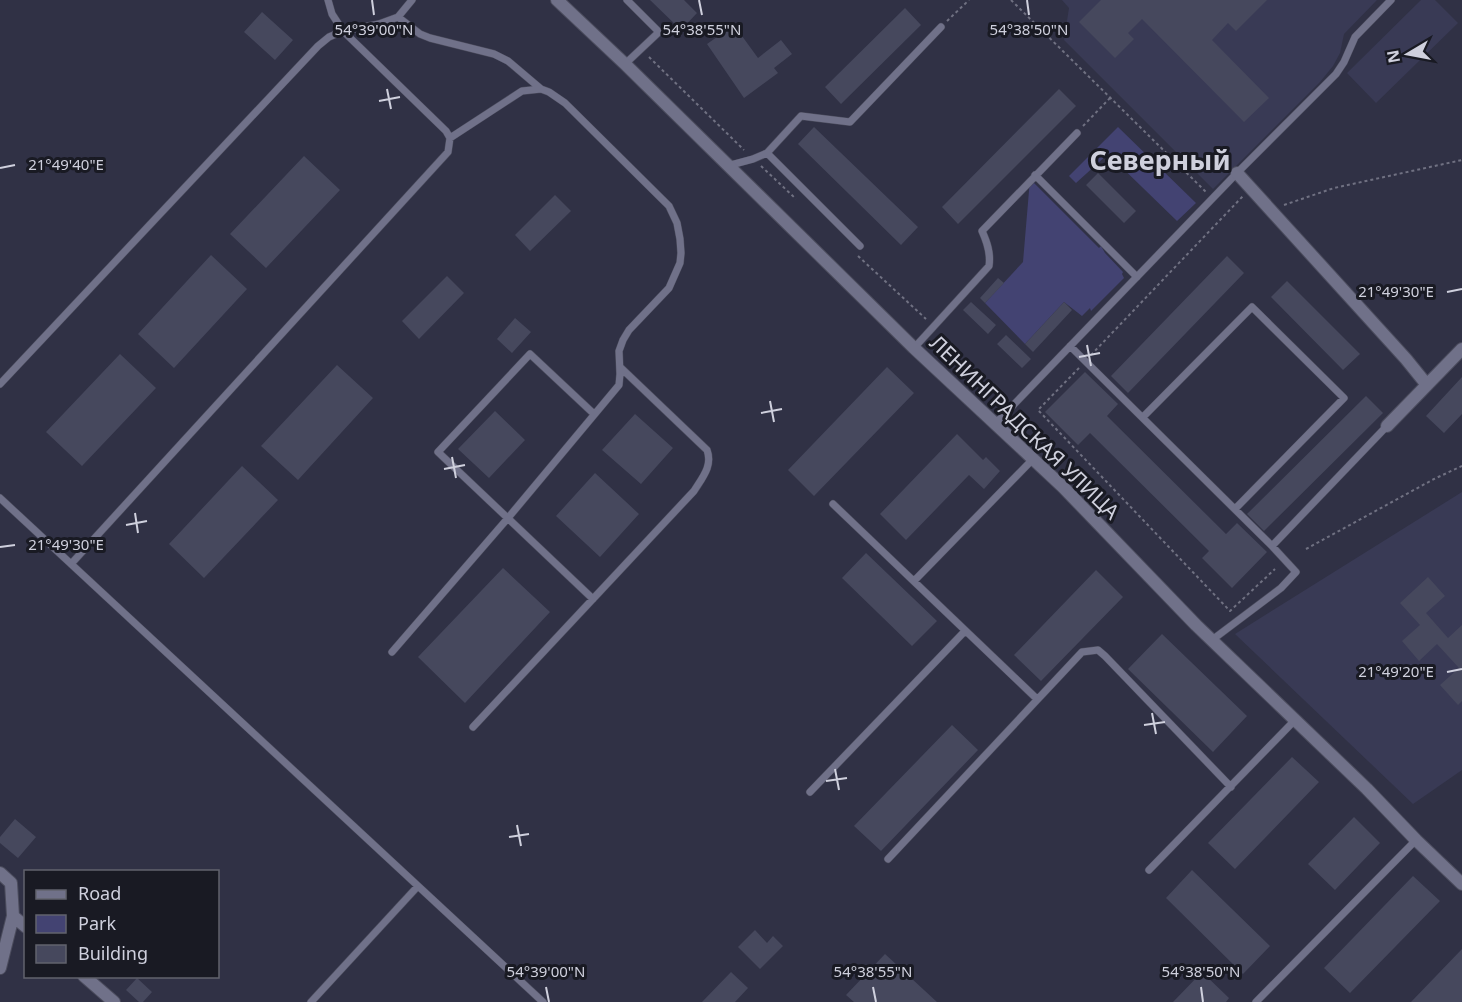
<svg xmlns="http://www.w3.org/2000/svg" width="1462" height="1002" font-family="'Noto Sans',sans-serif">
<style>
.built{fill:#393a55}
.green{fill:#434372}
.building{fill:#46485d}
.lines{fill:none;stroke-linecap:round;stroke-linejoin:round}
.service-casing{stroke:#4b4c5d;stroke-width:8}
.minor-casing{stroke:#4b4c5d;stroke-width:14}
.tertiary-casing{stroke:#4b4c5d;stroke-width:14}
.path{stroke:#707182;stroke-width:2;stroke-dasharray:3 3;stroke-linecap:butt}
.service{stroke:#707189;stroke-width:7}
.minor{stroke:#707189;stroke-width:12}
.tertiary{stroke:#707189;stroke-width:12}
.ticks{fill:none;stroke:#cfd0dd;stroke-width:2}
.labels{text-anchor:middle;dominant-baseline:central;stroke-width:6;stroke-linejoin:round;paint-order:stroke}
.street-label{font-size:21px;fill:#cfd0dd;stroke:#191a23}
.district-label{font-size:27px;font-weight:bold;fill:#cfd0dd;stroke:#191a23}
.ticks-label{font-size:15px;text-anchor:middle;fill:#cfd0dd;stroke:#191a23;stroke-width:6;stroke-linejoin:round;paint-order:stroke}
</style>
<rect width="100%" height="100%" fill="#303145"/>
<!-- built -->
<path class="built" d="M 1062,0 L 1377,0 L 1344,34 L 1340,53 L 1333,66 L 1320,82 L 1213,189 L 1064,40 L 1069,8 Z
M 1421,0 L 1435,0 L 1458,23 L 1376,103 L 1347,73 Z
M 1462,492 L 1462,770 L 1413,804 L 1235,634 Z"/>
<!-- green -->
<path class="green" d="M 1118,127 L 1196,203 L 1177,221 L 1108,154 L 1076,183 L 1069,176 Z
M 1030,179 L 1099,248 L 1101,246 L 1105,253 L 1123,272 L 1122,274 L 1124,278 L 1091,311 L 1090,308 L 1082,316 L 1064,302 L 1025,344 L 985,303 L 1023,262 Z"/>
<!-- building -->
<path class="building" d="M 650,0 L 684,0 L 697,13 L 681,30 Z
M 1101,0 L 1267,0 L 1236,31 L 1228,23 L 1212,40 L 1269,98 L 1244,122 L 1142,19 L 1128,33 L 1134,39 L 1115,58 L 1079,22 Z
M 905,8 L 921,25 L 841,104 L 825,87 Z
M 262,12 L 293,40 L 275,60 L 244,32 Z
M 734,25 L 758,58 L 781,40 L 792,54 L 774,68 L 778,73 L 744,98 L 707,44 Z
M 1059,89 L 1076,106 L 958,224 L 942,207 Z
M 814,127 L 918,227 L 901,245 L 798,144 Z
M 304,156 L 340,190 L 266,268 L 230,234 Z
M 1098,173 L 1136,211 L 1124,223 L 1086,185 Z
M 555,195 L 571,211 L 530,251 L 515,235 Z
M 211,255 L 247,289 L 174,368 L 138,334 Z
M 1227,256 L 1244,273 L 1128,393 L 1111,376 Z
M 447,276 L 464,293 L 419,339 L 402,321 Z
M 998,278 L 1004,283 L 985,303 L 980,298 Z
M 1287,281 L 1360,354 L 1343,370 L 1271,297 Z
M 971,302 L 996,325 L 988,334 L 963,310 Z
M 1064,302 L 1072,310 L 1033,352 L 1025,344 Z
M 515,318 L 531,332 L 512,353 L 497,339 Z
M 1006,335 L 1031,359 L 1022,368 L 997,344 Z
M 120,354 L 156,388 L 82,466 L 46,432 Z
M 337,365 L 373,398 L 298,480 L 261,446 Z
M 887,367 L 914,393 L 814,496 L 788,470 Z
M 1085,372 L 1118,404 L 1107,416 L 1226,534 L 1237,523 L 1267,552 L 1232,588 L 1202,558 L 1209,551 L 1090,433 L 1078,445 L 1045,412 Z
M 1462,377 L 1462,414 L 1444,433 L 1426,416 Z
M 1366,396 L 1383,413 L 1264,531 L 1247,514 Z
M 495,411 L 525,440 L 489,478 L 458,449 Z
M 635,414 L 673,448 L 641,484 L 602,450 Z
M 957,434 L 983,460 L 986,457 L 1000,471 L 984,489 L 969,475 L 906,540 L 880,514 Z
M 242,466 L 278,500 L 204,578 L 169,544 Z
M 595,473 L 639,514 L 600,557 L 556,516 Z
M 866,553 L 937,621 L 912,646 L 842,578 Z
M 503,568 L 550,612 L 465,703 L 418,657 Z
M 1096,570 L 1123,597 L 1041,681 L 1014,655 Z
M 1428,577 L 1445,596 L 1426,613 L 1448,638 L 1462,625 L 1462,701 L 1458,705 L 1440,685 L 1459,668 L 1437,644 L 1419,661 L 1402,641 L 1420,625 L 1400,603 Z
M 1162,634 L 1247,716 L 1213,752 L 1128,669 Z
M 952,725 L 978,750 L 881,851 L 854,826 Z
M 1292,757 L 1319,782 L 1235,869 L 1208,843 Z
M 1354,817 L 1380,843 L 1335,890 L 1308,864 Z
M 15,819 L 36,837 L 18,858 L 0,843 L 0,837 Z
M 1192,870 L 1270,946 L 1243,974 L 1166,898 Z
M 1413,876 L 1440,901 L 1350,993 L 1324,968 Z
M 755,930 L 767,943 L 773,936 L 783,946 L 760,969 L 738,947 Z
M 1462,949 L 1462,1002 L 1411,1002 Z
M 885,954 L 937,1002 L 854,1002 L 846,995 Z
M 731,972 L 748,988 L 735,1002 L 702,1002 Z
M 1202,972 L 1229,998 L 1226,1002 L 1173,1002 Z
M 137,978 L 152,992 L 143,1002 L 139,1002 L 126,990 Z"/>
<g class="lines">
<defs>
<path id="service" d="M 625,64 L 659,32 L 627,0
M 450,138 L 522,91 L 541,89
M 767,153 L 860,246
M 727,166 L 753,159 L 767,153 L 801,116 L 850,122 L 941,27
M 1035,175 L 1137,277
M 1070,346 L 1272,546
M 914,348 L 989,266 C 991,253 987,242 982,231 L 1077,133
M 0,384 L 318,46 L 329,37 L 343,31 L 379,24 L 398,17 L 412,0
M 1143,417 L 1252,307 L 1344,398 L 1235,509
M 996,423 L 1237,173 L 1336,74 L 1344,62 L 1355,37 L 1391,0
M 0,498 L 543,1002
M 833,504 L 1037,699
M 71,564 L 448,152 L 450,138 L 446,131 L 343,31 L 332,14 L 328,0
M 914,581 L 1033,459
M 593,599 L 438,452 L 530,354 L 594,414
M 1212,640 L 1281,588 L 1296,572 L 1272,546 L 1387,426
M 392,652 L 508,518 L 619,385 L 620,374 L 619,351 L 623,340 L 629,330 L 669,288 L 680,263 L 681,253 L 680,239 L 677,223 L 669,206 L 565,103 L 549,92 L 541,89 L 508,61 L 494,54 L 430,38 L 420,34 L 398,17
M 473,727 L 694,491 C 702,478 713,466 707,450 L 620,367
M 810,792 L 965,631
M 888,859 L 1082,652 L 1098,650 L 1105,656 L 1231,787
M 1149,870 L 1295,720
M 311,1002 L 418,886
M 1256,1002 L 1416,840"/>
<path id="minor" d="M 1237,173 L 1406,359 L 1427,385
M 1387,426 L 1462,349
M 0,873 L 11,883 L 13,916 L 0,968
M 13,916 L 26,927
M 84,976 L 114,1002"/>
<path id="tertiary" d="M 557,0 L 625,64 L 914,348 L 1063,487 L 1196,625 L 1367,789 L 1416,840 L 1462,884"/>
</defs>
<!-- service casing -->
<use href="#service" class="service-casing"/>
<!-- minor casing -->
<use href="#minor" class="minor-casing"/>
<!-- tertiary casing -->
<use href="#tertiary" class="tertiary-casing"/>
<!-- path -->
<path class="path" d="M 1011,0 L 1206,192
M 947,21 L 969,0
M 649,57 L 744,150
M 1083,126 L 1110,98
M 761,166 L 796,199
M 1284,205 L 1334,188 L 1462,160
M 858,256 L 926,319
M 1091,355 L 1243,196
M 1079,368 L 1038,410 L 1230,611 L 1275,569
M 1306,549 L 1434,479 L 1462,466"/>
<!-- service -->
<use href="#service" class="service"/>
<!-- minor -->
<use href="#minor" class="minor"/>
<!-- tertiary -->
<use href="#tertiary" class="tertiary"/>
</g>
<!-- ticks -->
<path class="ticks" d="M 372,0 L 374,15M 699,0 L 702,15M 1027,0 L 1029,15M 387,89 L 391,109M 379,101 L 400,97M 0,168 L 15,165M 1447,292 L 1462,289M 1087,345 L 1091,366M 1079,357 L 1100,353M 770,401 L 774,422M 761,413 L 782,409M 452,457 L 456,478M 444,469 L 465,465M 135,513 L 138,533M 126,525 L 147,521M 0,547 L 15,545M 1447,672 L 1462,669M 1152,713 L 1156,734M 1144,725 L 1165,722M 835,769 L 839,790M 826,781 L 847,778M 517,825 L 521,846M 509,837 L 529,834M 546,987 L 549,1002M 873,987 L 876,1002M 1201,987 L 1203,1002"/>
<g class="labels">
<!-- street labels -->
<g class="street-label">
<text transform="translate(1025 427) rotate(44)">ЛЕНИНГРАДСКАЯ УЛИЦА</text>
</g>
<!-- district labels -->
<g class="district-label">
<text x="1160" y="159">Северный</text>
</g>
</g>
<g class="ticks-label">
<text x="374" y="35">54°39'00"N</text>
<text x="702" y="35">54°38'55"N</text>
<text x="1029" y="35">54°38'50"N</text>
<text x="66" y="170">21°49'40"E</text>
<text x="1396" y="297">21°49'30"E</text>
<text x="66" y="550">21°49'30"E</text>
<text x="1396" y="677">21°49'20"E</text>
<text x="546" y="977">54°39'00"N</text>
<text x="873" y="977">54°38'55"N</text>
<text x="1201" y="977">54°38'50"N</text>
</g>
<!-- legend -->
<rect x="24" y="870" width="195" height="108" fill="#191a23" stroke="#62636d" stroke-width="1.5"/>
<rect x="36" y="890" width="30" height="9" fill="#707189" stroke="#62636d" stroke-width="1.5"/>
<text x="78" y="900" font-size="18" fill="#cfd0dd">Road</text>
<rect x="36" y="915" width="30" height="18" fill="#434372" stroke="#62636d" stroke-width="1.5"/>
<text x="78" y="930" font-size="18" fill="#cfd0dd">Park</text>
<rect x="36" y="945" width="30" height="18" fill="#46485d" stroke="#62636d" stroke-width="1.5"/>
<text x="78" y="960" font-size="18" fill="#cfd0dd">Building</text>
<!-- north arrow -->
<g transform="translate(1408 54) rotate(260)" stroke="#191a23" stroke-width="4.5" paint-order="stroke">
<path d="M0-4.5L10 22L0 15L-10 22Z" fill="#cfd0dd"/>
<text y="-9" font-size="16" font-weight="bold" text-anchor="middle" fill="#cfd0dd">N</text>
</g>
</svg>
